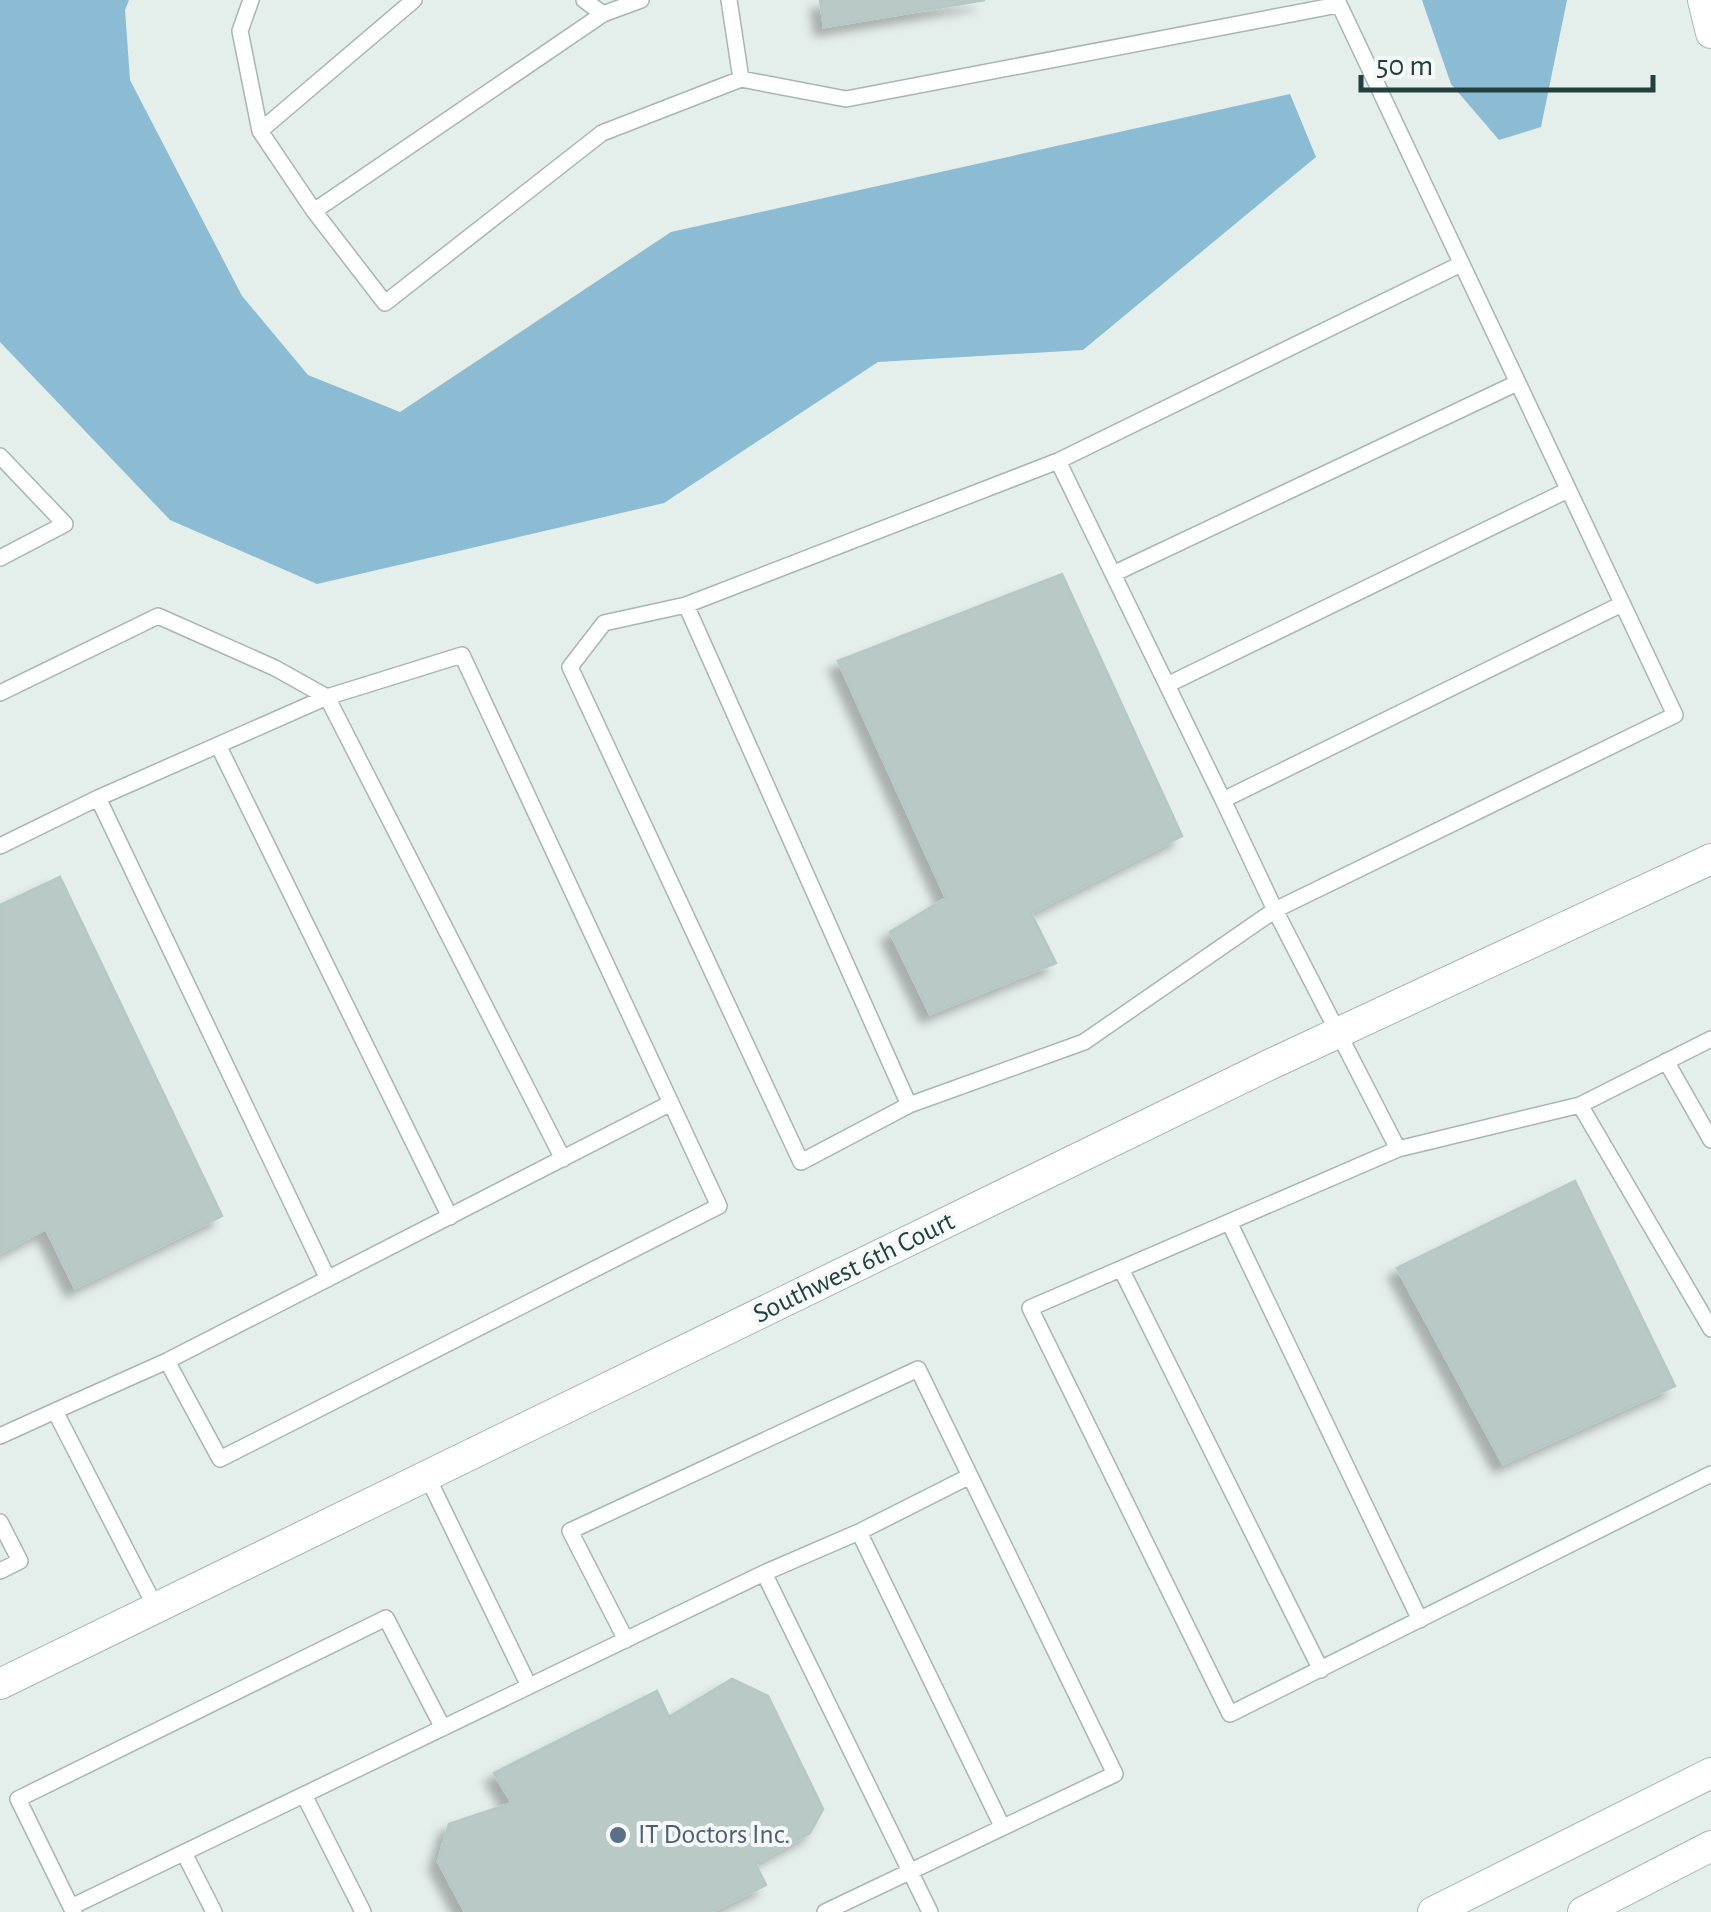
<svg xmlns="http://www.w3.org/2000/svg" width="1711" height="1912" font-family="'Alegreya Sans',sans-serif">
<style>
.water{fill:#8cbbd4}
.building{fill:#b9c9c5;stroke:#b6c8c4;stroke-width:2.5;filter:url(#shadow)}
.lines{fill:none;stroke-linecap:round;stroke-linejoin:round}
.lane-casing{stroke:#a6b6b4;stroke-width:18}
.street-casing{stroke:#a6b6b4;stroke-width:32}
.secondary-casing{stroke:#a2bab6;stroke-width:32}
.lane{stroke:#fff;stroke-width:15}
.street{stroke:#fff;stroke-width:30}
.secondary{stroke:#fff;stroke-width:30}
.service-dot{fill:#5c6f8a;stroke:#f5faf8;stroke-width:4}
.labels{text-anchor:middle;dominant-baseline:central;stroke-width:8;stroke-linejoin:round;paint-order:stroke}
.street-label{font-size:28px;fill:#23403e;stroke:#f5faf8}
.service-label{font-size:28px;fill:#4e5e75;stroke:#f5faf8;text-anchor:start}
</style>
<defs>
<filter id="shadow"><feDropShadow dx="-9" dy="9" stdDeviation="5" flood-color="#0004"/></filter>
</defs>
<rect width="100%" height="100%" fill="#e4eeeb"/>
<!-- water -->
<path class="water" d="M 0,0 L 129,0 L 125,10 L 130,80 L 242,296 L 308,375 L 400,412 L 671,232 L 1290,94 L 1316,157 L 1083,350 L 878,362 L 664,503 L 317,584 L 170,520 L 0,342 Z
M 1422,0 L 1567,0 L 1541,127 L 1499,140 L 1451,84 Z"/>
<!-- building -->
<path class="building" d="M 820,0 L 985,0 L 824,27 Z
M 1062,574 L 1182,836 L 1031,913 L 1056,963 L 930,1014 L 890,932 L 946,898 L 838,661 Z
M 60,877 L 222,1216 L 75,1288 L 46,1229 L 0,1253 L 0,905 Z
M 1575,1181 L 1675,1386 L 1503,1464 L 1397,1268 Z
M 732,1679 L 768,1696 L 823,1809 L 810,1833 L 755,1863 L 766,1885 L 711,1912 L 465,1912 L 438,1861 L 449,1824 L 512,1803 L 494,1773 L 657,1691 L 669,1717 Z"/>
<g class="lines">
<defs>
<path id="lane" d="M 251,0 L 240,31 L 260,131 L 314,211 L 385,303 L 602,133 L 741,79 L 846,99 L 1338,5
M 584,0 L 603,14 L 641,0
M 729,0 L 741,79
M 1337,0 L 1675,715 L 1275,910 L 1398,1149
M 260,131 L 414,0
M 314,211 L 603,14
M 0,456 L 65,524 L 0,558
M 1058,461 L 686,605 L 909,1105 L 1084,1042 L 1275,910 L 1223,800 L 1622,604
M 1113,574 L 1517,383
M 686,605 L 604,623 L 570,667 L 801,1162 L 909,1105
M 1167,685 L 1568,490
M 0,693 L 158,616 L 275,668 L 327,697 L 462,655 L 719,1206 L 220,1459 L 167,1361 L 55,1411
M 218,745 L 450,1217
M 98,798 L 328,1279
M 1223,800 L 1058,461 L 1461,264
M 0,846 L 98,798 L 327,697 L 563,1159
M 1711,1039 L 1580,1105 L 1398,1149 L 1030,1308 L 1230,1714 L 1711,1474
M 1666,1061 L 1711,1140
M 1580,1105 L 1711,1329
M 1229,1222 L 1420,1620
M 1121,1269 L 1321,1670
M 167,1361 L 671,1103
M 0,1436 L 55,1411 L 156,1608
M 427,1476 L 529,1686
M 0,1522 L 20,1561 L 0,1571
M 859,1532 L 970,1476
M 764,1573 L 859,1532 L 1002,1826
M 626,1640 L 570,1531 L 918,1369 L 1115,1774 L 825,1912
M 304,1795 L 363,1912
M 184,1853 L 214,1912
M 71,1907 L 18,1799 L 386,1618 L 443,1728
M 74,1912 L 71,1907 L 764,1573 L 930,1912"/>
<path id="street" d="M 0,1684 L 1271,1064 L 1711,859"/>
<path id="secondary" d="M 1703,0 L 1711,33
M 1433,1912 L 1711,1773
M 1583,1912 L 1711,1846"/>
</defs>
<!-- lane casing -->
<use href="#lane" class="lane-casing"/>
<!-- street casing -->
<use href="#street" class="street-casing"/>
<!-- secondary casing -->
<use href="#secondary" class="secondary-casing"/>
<!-- lane -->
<use href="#lane" class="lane"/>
<!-- street -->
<use href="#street" class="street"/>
<!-- secondary -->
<use href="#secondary" class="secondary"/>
</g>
<!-- markers -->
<circle class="service-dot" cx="618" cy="1835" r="10"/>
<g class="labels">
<!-- street labels -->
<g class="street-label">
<text transform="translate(854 1268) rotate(-26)">Southwest 6th Court</text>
</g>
<!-- service labels -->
<g class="service-label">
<text x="638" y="1835">IT Doctors Inc.</text>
</g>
</g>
<!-- scale -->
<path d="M1361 75v15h292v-15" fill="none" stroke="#23403e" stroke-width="5"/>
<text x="1376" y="75" font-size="30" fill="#23403e" stroke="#f5faf8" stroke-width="8" paint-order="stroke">50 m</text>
</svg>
